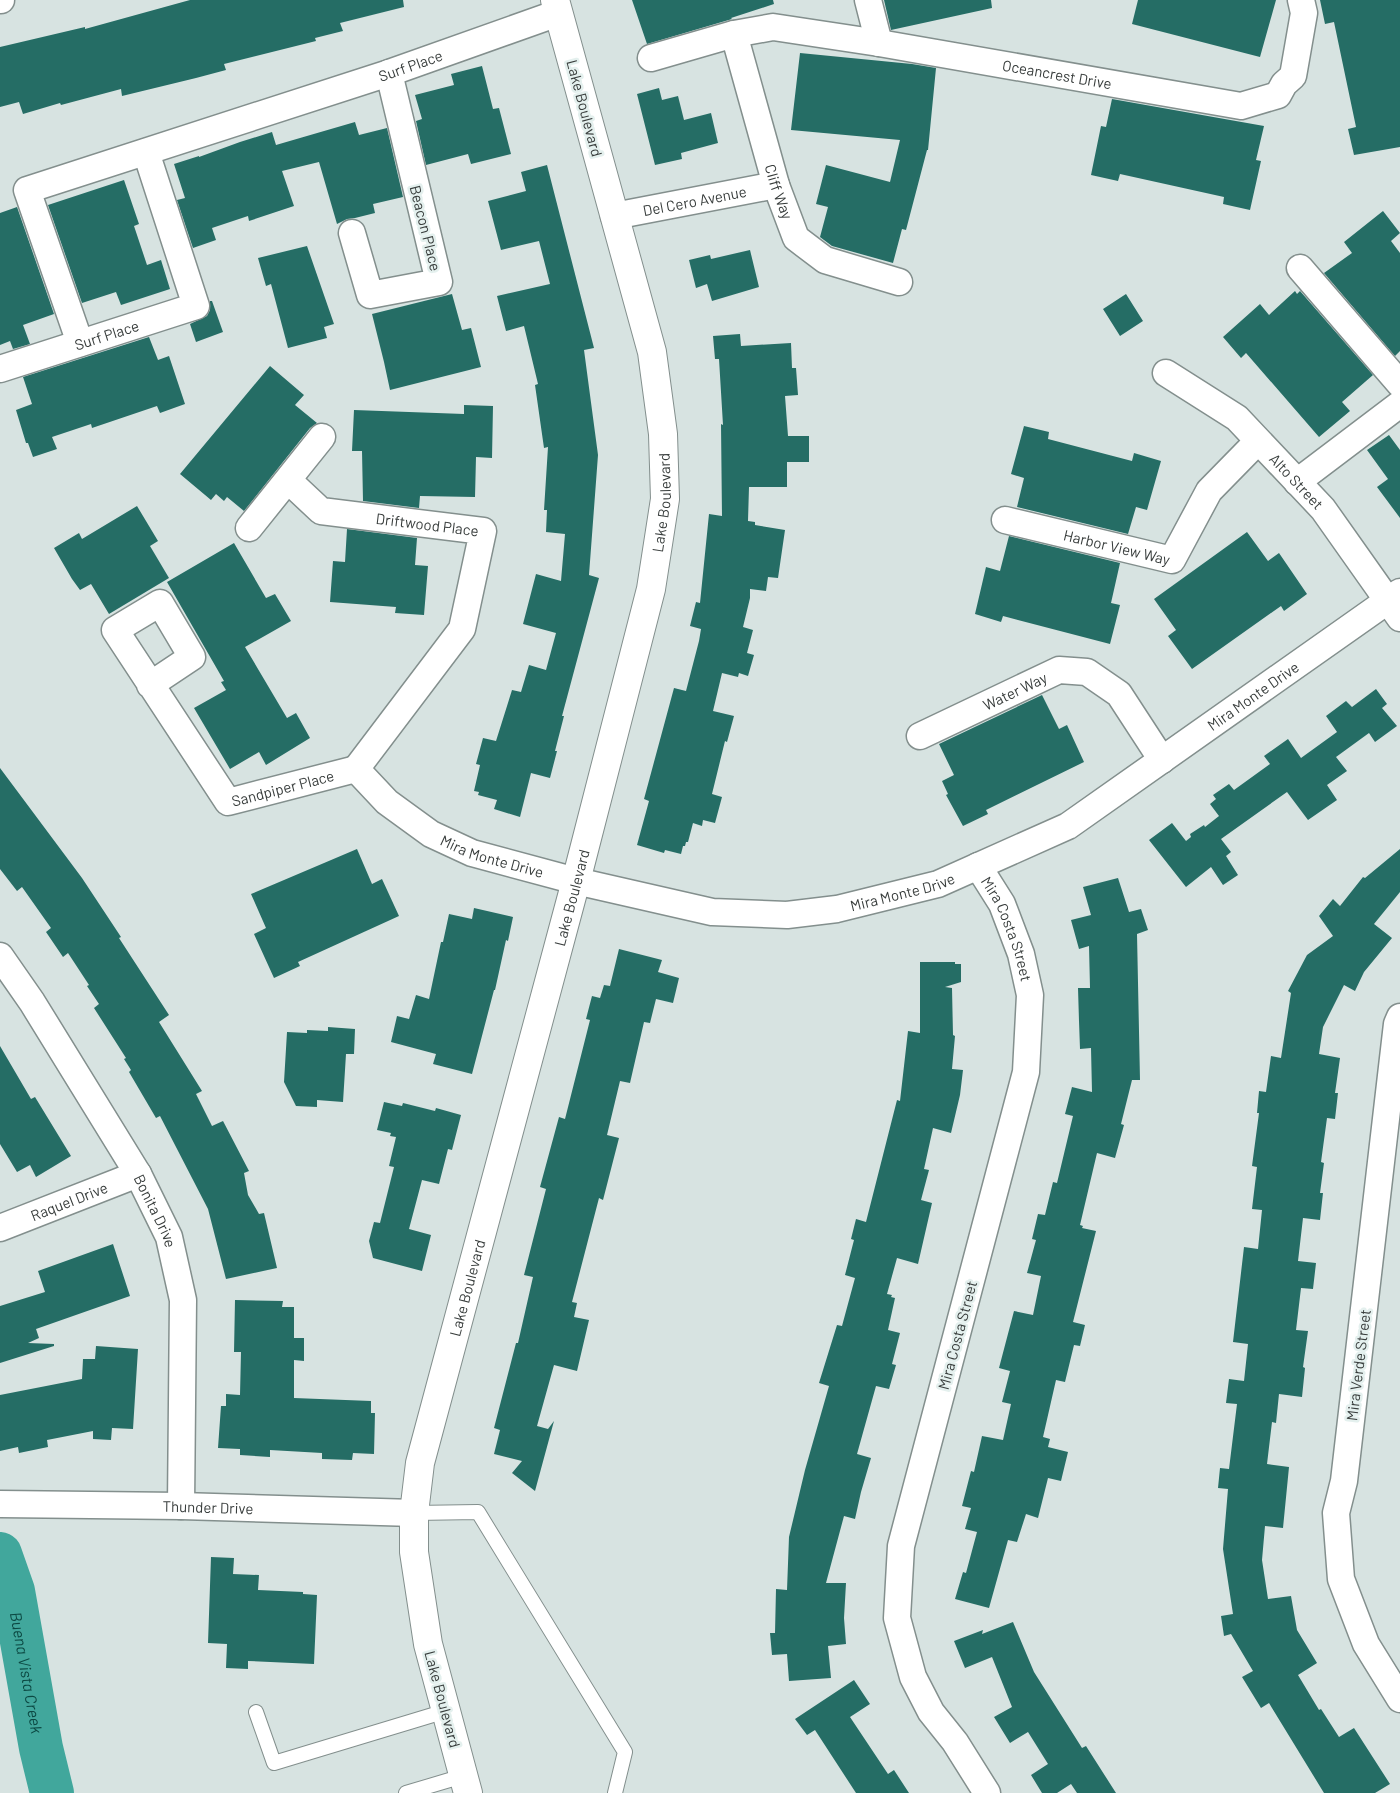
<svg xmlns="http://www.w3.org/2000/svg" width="1400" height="1793" font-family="Barlow,sans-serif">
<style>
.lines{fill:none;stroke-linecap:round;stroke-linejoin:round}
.river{stroke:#41a79c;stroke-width:44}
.building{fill:#256d65}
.lane-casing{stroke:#838f8d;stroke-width:16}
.street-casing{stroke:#838f8d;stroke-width:29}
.secondary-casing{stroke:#838f8d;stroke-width:30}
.lane{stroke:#fff;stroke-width:14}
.street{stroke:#fff;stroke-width:26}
.secondary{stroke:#fff;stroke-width:28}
.labels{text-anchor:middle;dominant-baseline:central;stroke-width:5;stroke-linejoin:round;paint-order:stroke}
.street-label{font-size:15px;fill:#383d3c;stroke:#e4f0ee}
.water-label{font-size:16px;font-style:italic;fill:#0c4943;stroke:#e4f0ee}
</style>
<rect width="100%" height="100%" fill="#d7e3e1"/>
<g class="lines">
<!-- river -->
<path class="river" id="s1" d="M 0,1554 L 13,1591 L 41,1748 L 52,1793"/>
</g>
<!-- building -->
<path class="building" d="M 190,0 L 403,0 L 404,7 L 340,23 L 343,31 L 315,38 L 316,41 L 224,64 L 226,70 L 196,78 L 122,96 L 121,89 L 61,105 L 60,103 L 23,114 L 19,102 L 0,107 L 0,47 L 85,27 L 85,29 Z
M 632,0 L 773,0 L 774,4 L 731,18 L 732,19 L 647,44 Z
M 884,0 L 991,0 L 992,8 L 891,30 Z
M 1138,0 L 1276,0 L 1260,57 L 1132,24 Z
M 1320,0 L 1400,0 L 1400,147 L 1354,155 L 1348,129 L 1356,127 L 1334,22 L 1325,24 Z
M 800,53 L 912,64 L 936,68 L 928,150 L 927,150 L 906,230 L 902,229 L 893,263 L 832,246 L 820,237 L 828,207 L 816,204 L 826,165 L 890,182 L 900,140 L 791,130 Z
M 482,66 L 493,109 L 499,108 L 511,154 L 471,164 L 468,154 L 426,165 L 416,121 L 422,119 L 415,95 L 454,85 L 451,74 Z
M 659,88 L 662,100 L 678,96 L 684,120 L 711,113 L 718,143 L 681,153 L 682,159 L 655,165 L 637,94 Z
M 1112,99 L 1264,126 L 1256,160 L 1261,161 L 1250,210 L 1223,204 L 1224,197 L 1120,174 L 1118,181 L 1091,175 L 1101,126 L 1106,127 Z
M 355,122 L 359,135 L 387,128 L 403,197 L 373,204 L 375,213 L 355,218 L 347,219 L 337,224 L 319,162 L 282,171 L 294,206 L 249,221 L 248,216 L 212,228 L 216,240 L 193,248 L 177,200 L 185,198 L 174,164 L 199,156 L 199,157 L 240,142 L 272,132 L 276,145 Z
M 547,165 L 594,348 L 584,350 L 598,455 L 589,575 L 599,578 L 562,716 L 564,716 L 555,751 L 557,751 L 550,778 L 531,773 L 520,817 L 494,809 L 497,800 L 478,795 L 479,792 L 474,791 L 480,765 L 476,764 L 483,738 L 496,741 L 512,690 L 521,692 L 529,665 L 546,670 L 556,633 L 523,624 L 536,574 L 561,581 L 565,534 L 546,532 L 547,510 L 544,510 L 548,447 L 544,448 L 535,385 L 538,384 L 524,326 L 506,331 L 497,296 L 550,284 L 539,241 L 501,250 L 488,201 L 526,191 L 521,172 Z
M 124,180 L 139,224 L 134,226 L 147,265 L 161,260 L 170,289 L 121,305 L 116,292 L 82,303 L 48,205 Z
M 17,207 L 54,314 L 23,325 L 30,344 L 13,349 L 10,341 L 0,345 L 0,213 Z
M 1383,211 L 1400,233 L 1391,241 L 1400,253 L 1400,351 L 1395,356 L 1324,273 L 1352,253 L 1344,242 Z
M 307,246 L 334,324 L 324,327 L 327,338 L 288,348 L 271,284 L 266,286 L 258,258 Z
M 750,250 L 759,287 L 712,301 L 707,284 L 696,288 L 689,260 L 710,255 L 711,259 Z
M 1295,291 L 1297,294 L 1300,291 L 1373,375 L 1342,402 L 1350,411 L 1319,437 L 1246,353 L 1241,358 L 1223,337 L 1260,304 L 1269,315 Z
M 452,294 L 462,330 L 471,328 L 481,367 L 390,390 L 384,362 L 372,314 Z
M 1126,294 L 1143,321 L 1120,336 L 1103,309 Z
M 210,301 L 212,301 L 223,332 L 196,342 L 190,324 L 207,316 L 210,310 Z
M 740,334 L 741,346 L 791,343 L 792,368 L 796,368 L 798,395 L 785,396 L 788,436 L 809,436 L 809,462 L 787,462 L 787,487 L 749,487 L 748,521 L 755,522 L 755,525 L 785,530 L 778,578 L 768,577 L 766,591 L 750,589 L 750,598 L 743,627 L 753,630 L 747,653 L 754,655 L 748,676 L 739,673 L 738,677 L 722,673 L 713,711 L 734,716 L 727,742 L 725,741 L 712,794 L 722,797 L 715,823 L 703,820 L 702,826 L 693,823 L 688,842 L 686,842 L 685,846 L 683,846 L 681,854 L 665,850 L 664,853 L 637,845 L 649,801 L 644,799 L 674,688 L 686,691 L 699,641 L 701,629 L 690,626 L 696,602 L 700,603 L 709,514 L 722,516 L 721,424 L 723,425 L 719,359 L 715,359 L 713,336 Z
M 149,337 L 158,360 L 169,356 L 185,404 L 160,413 L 157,406 L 92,428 L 91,424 L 52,437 L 57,449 L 33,457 L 28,443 L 26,443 L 16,410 L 32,404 L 23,377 Z
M 270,366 L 304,395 L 295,405 L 317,423 L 310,428 L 244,511 L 227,497 L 224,501 L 216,494 L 211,500 L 180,474 Z
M 464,405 L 493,406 L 492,458 L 476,457 L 475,497 L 420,496 L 419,508 L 363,501 L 362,451 L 352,451 L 354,410 L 464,414 Z
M 1024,426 L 1049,432 L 1048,439 L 1132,461 L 1134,453 L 1161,461 L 1147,510 L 1136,507 L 1128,534 L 1017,507 L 1024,478 L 1011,474 Z
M 1389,435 L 1400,450 L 1400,518 L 1377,487 L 1388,479 L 1367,450 Z
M 137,506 L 158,541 L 150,546 L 169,578 L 109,614 L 91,584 L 80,590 L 72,579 L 54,548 L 79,533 L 82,539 Z
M 347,529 L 417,538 L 415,565 L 428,566 L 424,615 L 395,613 L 396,607 L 330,602 L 333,561 L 345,562 Z
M 1247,532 L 1268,561 L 1279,553 L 1307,594 L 1284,611 L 1281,606 L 1192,669 L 1168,636 L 1176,630 L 1154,599 Z
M 1009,536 L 1120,563 L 1111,603 L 1120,605 L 1110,644 L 1003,616 L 1001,622 L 975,614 L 986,567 L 1000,571 Z
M 234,543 L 266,598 L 275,594 L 291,621 L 245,647 L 287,718 L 296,713 L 310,738 L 266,765 L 259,752 L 230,769 L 194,708 L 226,690 L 221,682 L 224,681 L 167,582 Z
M 1376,689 L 1387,704 L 1382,708 L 1397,726 L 1375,742 L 1369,733 L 1336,757 L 1347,771 L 1327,785 L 1337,800 L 1308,820 L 1287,792 L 1221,839 L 1231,852 L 1226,856 L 1238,875 L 1223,885 L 1211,867 L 1186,887 L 1149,840 L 1172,823 L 1186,841 L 1191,837 L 1190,834 L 1204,825 L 1205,827 L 1219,816 L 1210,804 L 1216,799 L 1213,795 L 1229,784 L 1234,790 L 1270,764 L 1264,756 L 1288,739 L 1301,758 L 1337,732 L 1326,716 L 1346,701 L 1352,707 Z
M 1042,695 L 1059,729 L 1067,725 L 1084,762 L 986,810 L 988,814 L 963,826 L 946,795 L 948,794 L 942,781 L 954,775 L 939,744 Z
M 0,768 L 82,878 L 121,937 L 119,938 L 169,1015 L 159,1022 L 202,1091 L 196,1094 L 212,1126 L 223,1121 L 249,1171 L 244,1173 L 248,1195 L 259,1214 L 264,1213 L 277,1268 L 226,1279 L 208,1209 L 160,1116 L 156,1118 L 129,1072 L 131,1070 L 124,1059 L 126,1058 L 94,1008 L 99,1004 L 87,986 L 89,985 L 68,953 L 63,957 L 46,932 L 51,928 L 22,887 L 17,891 L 0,869 Z
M 357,849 L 372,884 L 382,879 L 399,916 L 298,962 L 300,966 L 274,978 L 254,934 L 266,928 L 251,894 Z
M 1400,849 L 1400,892 L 1374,924 L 1392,938 L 1364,972 L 1355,991 L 1344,985 L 1323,1027 L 1319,1054 L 1340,1058 L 1335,1093 L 1338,1093 L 1335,1119 L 1327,1118 L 1321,1162 L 1324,1163 L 1320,1193 L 1323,1193 L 1320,1220 L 1303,1218 L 1298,1261 L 1316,1263 L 1313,1289 L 1301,1288 L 1296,1330 L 1308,1331 L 1303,1367 L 1305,1368 L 1302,1397 L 1279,1394 L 1276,1423 L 1272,1422 L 1267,1464 L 1289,1467 L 1283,1528 L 1265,1526 L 1262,1560 L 1268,1599 L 1291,1596 L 1297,1630 L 1317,1663 L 1298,1675 L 1319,1710 L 1321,1709 L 1339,1737 L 1354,1728 L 1390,1784 L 1375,1793 L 1324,1793 L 1269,1703 L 1261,1708 L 1242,1677 L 1253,1671 L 1231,1634 L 1224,1636 L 1221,1616 L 1233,1614 L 1223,1549 L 1228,1489 L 1218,1488 L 1220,1468 L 1229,1469 L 1237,1404 L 1226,1403 L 1229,1379 L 1244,1381 L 1248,1344 L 1233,1342 L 1244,1247 L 1258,1249 L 1262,1210 L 1252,1209 L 1257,1167 L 1252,1166 L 1259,1113 L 1257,1113 L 1259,1091 L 1266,1092 L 1271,1056 L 1281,1058 L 1291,993 L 1288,991 L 1307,955 L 1333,936 L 1319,916 L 1333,899 L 1340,906 L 1363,877 L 1365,878 Z
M 1118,878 L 1129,912 L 1141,909 L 1148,930 L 1137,934 L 1140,1080 L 1132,1080 L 1121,1124 L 1124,1125 L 1115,1158 L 1097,1153 L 1080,1225 L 1083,1226 L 1082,1228 L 1096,1231 L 1073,1322 L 1085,1325 L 1080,1346 L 1074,1345 L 1065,1382 L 1056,1380 L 1043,1437 L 1050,1439 L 1048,1447 L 1068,1452 L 1061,1481 L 1048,1478 L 1038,1518 L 1026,1514 L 1017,1542 L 1008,1540 L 989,1608 L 955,1599 L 963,1572 L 966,1573 L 977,1532 L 965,1529 L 971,1508 L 962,1506 L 971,1471 L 974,1472 L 982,1436 L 1003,1440 L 1011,1404 L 1002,1402 L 1010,1371 L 999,1368 L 1014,1311 L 1033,1315 L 1041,1276 L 1027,1273 L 1036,1240 L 1032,1239 L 1038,1214 L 1045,1215 L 1053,1182 L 1057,1183 L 1073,1116 L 1065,1114 L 1072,1087 L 1092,1092 L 1091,1048 L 1080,1049 L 1079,1021 L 1078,988 L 1090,988 L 1089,946 L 1079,949 L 1071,920 L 1091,915 L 1083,887 Z
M 474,908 L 513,917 L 508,941 L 506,940 L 495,990 L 494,990 L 472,1074 L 433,1064 L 436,1054 L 391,1042 L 397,1016 L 409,1019 L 416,995 L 429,999 L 441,942 L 443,942 L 449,914 L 472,919 Z
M 619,949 L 662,960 L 658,972 L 679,978 L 673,1003 L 656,999 L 650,1023 L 644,1022 L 630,1083 L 620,1081 L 607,1135 L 619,1138 L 603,1200 L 599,1198 L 572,1302 L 577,1303 L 574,1317 L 589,1320 L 577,1371 L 554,1365 L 537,1426 L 548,1429 L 554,1421 L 535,1491 L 512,1473 L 522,1461 L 494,1454 L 500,1430 L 494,1428 L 516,1343 L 518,1343 L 533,1277 L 524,1275 L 546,1189 L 540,1187 L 559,1117 L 565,1119 L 590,1020 L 586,1019 L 592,996 L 600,998 L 604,985 L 610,986 Z
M 920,962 L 955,962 L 955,964 L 961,964 L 961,982 L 945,987 L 952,988 L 953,1035 L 955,1036 L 952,1069 L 963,1070 L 960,1095 L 951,1133 L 933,1128 L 924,1169 L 929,1170 L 921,1200 L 932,1203 L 918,1264 L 897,1258 L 887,1294 L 892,1295 L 891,1297 L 895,1298 L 888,1330 L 900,1333 L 892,1364 L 896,1365 L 889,1389 L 876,1386 L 857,1454 L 871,1458 L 861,1492 L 855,1519 L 844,1516 L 826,1583 L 846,1583 L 844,1618 L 846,1644 L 828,1646 L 831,1678 L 789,1681 L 787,1654 L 772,1655 L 770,1633 L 775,1633 L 776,1589 L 787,1590 L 789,1537 L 805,1470 L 829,1386 L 819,1383 L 837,1325 L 842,1326 L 855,1278 L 845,1275 L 854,1240 L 851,1239 L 856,1219 L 866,1222 L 897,1100 L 900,1101 L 908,1031 L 920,1033 Z
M 328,1027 L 355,1029 L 354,1054 L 346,1054 L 343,1102 L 317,1100 L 317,1107 L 296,1106 L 284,1082 L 287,1032 L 307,1033 L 307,1030 L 328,1031 Z
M 0,1046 L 31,1099 L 35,1097 L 71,1156 L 36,1177 L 30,1165 L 17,1172 L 0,1144 Z
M 384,1102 L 402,1106 L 403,1103 L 435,1111 L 436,1108 L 461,1115 L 452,1150 L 448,1149 L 439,1184 L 422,1180 L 409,1229 L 431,1235 L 422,1271 L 373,1258 L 369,1241 L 374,1222 L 380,1223 L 394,1167 L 389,1166 L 396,1137 L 390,1136 L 391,1133 L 377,1130 Z
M 113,1244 L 130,1296 L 36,1329 L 39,1338 L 28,1343 L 54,1344 L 54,1346 L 0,1363 L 0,1306 L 45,1292 L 38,1271 Z
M 235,1300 L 283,1301 L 282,1307 L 294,1307 L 294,1338 L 304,1338 L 304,1361 L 294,1360 L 294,1398 L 371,1401 L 371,1413 L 375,1413 L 374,1454 L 353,1453 L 352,1460 L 322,1459 L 322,1453 L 270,1450 L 270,1457 L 240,1455 L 240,1449 L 218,1448 L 221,1406 L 226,1406 L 226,1394 L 240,1395 L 241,1352 L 234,1352 Z
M 96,1346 L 138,1349 L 133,1429 L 112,1428 L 111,1440 L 93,1439 L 93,1431 L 47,1440 L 48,1447 L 19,1453 L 18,1447 L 0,1451 L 0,1395 L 82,1379 L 83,1359 L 95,1359 Z
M 211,1557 L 234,1558 L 233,1574 L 259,1575 L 258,1590 L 303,1592 L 303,1594 L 317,1595 L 314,1664 L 248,1661 L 248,1669 L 226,1668 L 227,1644 L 208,1643 Z
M 1013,1622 L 1034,1672 L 1082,1748 L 1086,1746 L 1116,1793 L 1077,1793 L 1071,1784 L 1057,1793 L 1042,1793 L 1031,1775 L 1048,1764 L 1028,1732 L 1010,1743 L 994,1717 L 1012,1707 L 992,1657 L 965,1668 L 954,1641 L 983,1630 L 982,1634 Z
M 854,1680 L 870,1704 L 850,1717 L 888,1774 L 894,1770 L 909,1793 L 856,1793 L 815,1730 L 807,1735 L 795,1719 Z"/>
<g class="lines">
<defs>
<path id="lane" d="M 414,1513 L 478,1512 L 625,1752 L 615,1793
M 256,1712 L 274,1763 L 446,1711
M 406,1793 L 463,1776"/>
<g id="street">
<path d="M 0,0 L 1,0"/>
<path d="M 868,0 L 879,43"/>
<path id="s2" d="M 734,34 L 776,185 L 796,238 L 825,260 L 899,282"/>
<path id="s3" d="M 651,58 L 734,34 L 773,27 L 879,43 L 1241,106 L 1278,95 L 1284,84 L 1293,76 L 1304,13 L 1301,0"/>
<path id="s4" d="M 614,216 L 776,185"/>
<path d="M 352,233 L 370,295 L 439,282 L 389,73"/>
<path d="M 1300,268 L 1400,384"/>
<path id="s5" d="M 80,343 L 27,190 L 389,73 L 558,13"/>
<path id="s6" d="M 0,369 L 196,306 L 146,152"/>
<path id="s7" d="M 1166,373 L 1237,418 L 1323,509 L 1400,618"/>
<path id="s8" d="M 289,481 L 321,511 L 483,531 L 462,629 L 356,769"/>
<path d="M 1297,482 L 1400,404"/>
<path id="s9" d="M 1005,520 L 1172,560 L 1209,491 L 1258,441"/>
<path d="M 249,528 L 322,437"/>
<path id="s10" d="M 150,685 L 192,657 L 160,603 L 115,630 L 228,802 L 356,769"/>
<path id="s11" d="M 920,736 L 1059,670 L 1087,672 L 1119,694 L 1162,760"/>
<path id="s12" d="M 356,769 L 387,802 L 431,834 L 472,853 L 576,881 L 712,912 L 787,915 L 837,909 L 938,884 L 1068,826 L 1400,592"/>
<path id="s13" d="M 978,866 L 1002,904 L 1021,954 L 1030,995 L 1026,1072 L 901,1546 L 897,1618 L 913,1677 L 931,1712 L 955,1742 L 987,1793"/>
<path id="s14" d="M 0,956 L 32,1002 L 138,1174 L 169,1237 L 183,1300 L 181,1506"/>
<path d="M 1400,1017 L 1397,1024 L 1344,1481 L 1336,1513 L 1341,1579 L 1366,1644 L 1400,1699"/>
<path id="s15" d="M 0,1228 L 138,1174"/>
<path id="s16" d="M 0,1504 L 181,1506 L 414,1513"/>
</g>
<g id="secondary">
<path id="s17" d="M 468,1793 L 428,1644 L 414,1552 L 414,1513 L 420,1463 L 576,881 L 651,589 L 665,499 L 663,434 L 652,352 L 555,0"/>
</g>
</defs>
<!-- lane casing -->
<use href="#lane" class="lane-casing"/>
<!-- street casing -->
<use href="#street" class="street-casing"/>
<!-- secondary casing -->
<use href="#secondary" class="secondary-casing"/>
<!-- lane -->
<use href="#lane" class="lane"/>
<!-- street -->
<use href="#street" class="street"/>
<!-- secondary -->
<use href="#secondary" class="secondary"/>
</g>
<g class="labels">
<!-- street labels -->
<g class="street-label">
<text stroke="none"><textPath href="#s5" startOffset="565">Surf Place</textPath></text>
<text stroke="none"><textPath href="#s3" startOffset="414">Oceancrest Drive</textPath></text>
<text transform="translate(585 108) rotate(75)">Lake Boulevard</text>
<text stroke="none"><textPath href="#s2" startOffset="164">Cliff Way</textPath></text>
<text stroke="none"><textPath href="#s4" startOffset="82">Del Cero Avenue</textPath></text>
<text transform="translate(426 228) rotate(76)">Beacon Place</text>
<text stroke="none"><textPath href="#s6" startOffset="112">Surf Place</textPath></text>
<text stroke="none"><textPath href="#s7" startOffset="171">Alto Street</textPath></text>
<text stroke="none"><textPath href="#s17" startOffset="1328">Lake Boulevard</textPath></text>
<text stroke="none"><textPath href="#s8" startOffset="151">Driftwood Place</textPath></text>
<text stroke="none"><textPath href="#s9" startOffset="115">Harbor View Way</textPath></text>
<text stroke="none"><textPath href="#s11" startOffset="105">Water Way</textPath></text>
<text stroke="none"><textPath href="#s12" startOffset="990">Mira Monte Drive</textPath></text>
<text stroke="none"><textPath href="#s10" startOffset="428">Sandpiper Place</textPath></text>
<text stroke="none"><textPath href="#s12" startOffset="165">Mira Monte Drive</textPath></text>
<text stroke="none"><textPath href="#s12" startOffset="585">Mira Monte Drive</textPath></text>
<text stroke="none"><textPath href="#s17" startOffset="922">Lake Boulevard</textPath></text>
<text stroke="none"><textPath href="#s13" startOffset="70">Mira Costa Street</textPath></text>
<text stroke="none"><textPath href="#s15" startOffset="74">Raquel Drive</textPath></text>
<text stroke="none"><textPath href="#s14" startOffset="299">Bonita Drive</textPath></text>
<text stroke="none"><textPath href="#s17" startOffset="518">Lake Boulevard</textPath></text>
<text transform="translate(957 1335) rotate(-75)">Mira Costa Street</text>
<text transform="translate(1358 1365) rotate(-83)">Mira Verde Street</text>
<text stroke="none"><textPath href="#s16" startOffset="208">Thunder Drive</textPath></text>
<text transform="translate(443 1699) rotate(75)">Lake Boulevard</text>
</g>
<!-- water labels -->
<g class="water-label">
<text stroke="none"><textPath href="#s1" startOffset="122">Buena Vista Creek</textPath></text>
</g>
</g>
</svg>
